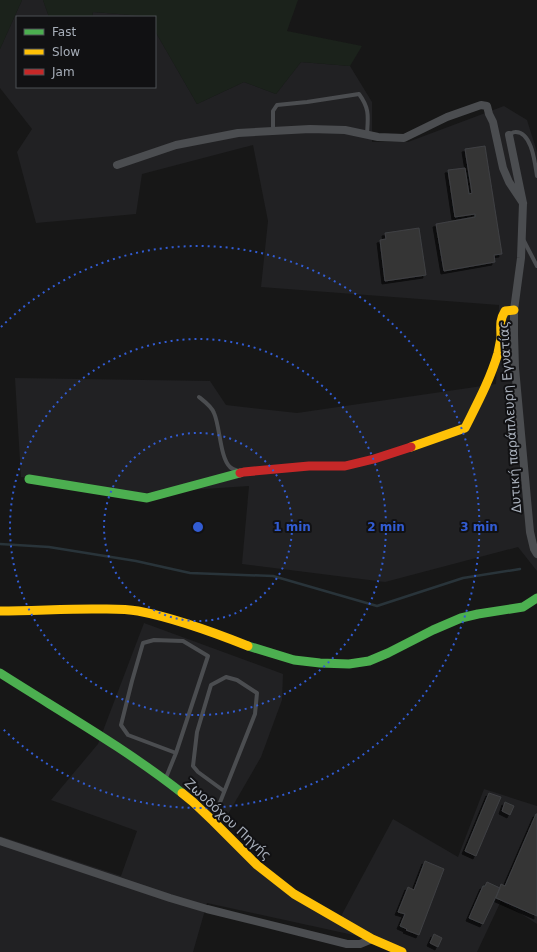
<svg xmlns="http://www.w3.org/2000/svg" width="537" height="952" font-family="'DejaVu Sans',sans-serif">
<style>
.built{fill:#212123}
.green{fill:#1b221b}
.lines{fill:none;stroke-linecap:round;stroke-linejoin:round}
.stream{stroke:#29343a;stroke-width:2.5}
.building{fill:#353536;stroke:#3f4043;filter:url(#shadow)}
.lane{stroke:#4b4d50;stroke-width:4}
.street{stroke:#4b4d50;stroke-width:8}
.fast{stroke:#4caf50;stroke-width:9}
.slow{stroke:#ffc107;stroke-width:9}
.jam{stroke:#c62828;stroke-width:9}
.ring{fill:none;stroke:#325cd3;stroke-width:2;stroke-dasharray:2 4}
.labels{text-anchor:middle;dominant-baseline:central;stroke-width:4;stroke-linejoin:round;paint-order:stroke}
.street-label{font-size:13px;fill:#a7aeb9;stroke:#111113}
.centre{fill:#325cd3;stroke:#111113;stroke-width:2}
.ring-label{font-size:12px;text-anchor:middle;font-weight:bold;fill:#325cd3;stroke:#111113;stroke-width:4;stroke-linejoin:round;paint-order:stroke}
</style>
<defs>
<filter id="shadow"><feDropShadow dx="-3" dy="3" stdDeviation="0" flood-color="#0009"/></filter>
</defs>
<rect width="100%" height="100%" fill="#171717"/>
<!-- built -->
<path class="built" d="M 22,0 L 43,0 L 49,17 L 17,17 L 17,87 L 155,87 L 155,31 L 197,104 L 244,82 L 276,94 L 301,62 L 350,66 L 372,102 L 372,142 L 408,142 L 504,106 L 527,120 L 537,152 L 537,571 L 518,547 L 385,582 L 242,564 L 249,486 L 144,493 L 21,477 L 15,378 L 210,381 L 226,405 L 297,413 L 496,384 L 499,305 L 261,287 L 268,221 L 253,145 L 142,174 L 136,214 L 36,223 L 17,152 L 32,129 L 0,88 L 0,49 Z
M 93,12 L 146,16 L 147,17 L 92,17 Z
M 144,623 L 283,674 L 282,700 L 261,757 L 220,828 L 257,865 L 358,936 L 207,903 L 193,952 L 0,952 L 0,836 L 121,876 L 137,831 L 51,800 L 98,744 Z
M 484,789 L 537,806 L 537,924 L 501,901 L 477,952 L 400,952 L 339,920 L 393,819 L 458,857 Z"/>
<!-- green -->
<path class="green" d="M 0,0 L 22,0 L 0,49 Z
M 43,0 L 298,0 L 287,31 L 362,46 L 350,66 L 301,62 L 276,94 L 244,82 L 197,104 L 155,31 L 155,17 L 93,12 L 92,17 L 49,17 Z"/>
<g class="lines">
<!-- stream -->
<path class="stream" d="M 0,544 L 49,547 L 136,561 L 190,573 L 273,576 L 377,606 L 463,578 L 520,569"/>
</g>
<!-- building -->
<path class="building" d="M 485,146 L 502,254 L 494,255 L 495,262 L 444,271 L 436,224 L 475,217 L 475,214 L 455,217 L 448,170 L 465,168 L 469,194 L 472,193 L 465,149 Z
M 419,228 L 426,275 L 385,281 L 380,240 L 386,239 L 385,233 Z
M 489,793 L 501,797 L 476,856 L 465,851 Z
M 505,802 L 514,806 L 510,815 L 502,811 Z
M 536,814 L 537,814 L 537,916 L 496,898 L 501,884 L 505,886 Z
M 425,861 L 444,869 L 419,935 L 406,930 L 407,929 L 400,926 L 405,914 L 398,912 L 408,887 L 414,890 Z
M 487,882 L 500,888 L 483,924 L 469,918 L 483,886 L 485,886 Z
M 434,934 L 442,938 L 438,947 L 430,943 Z"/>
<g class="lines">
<!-- lane -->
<path class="lane" d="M 273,131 L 273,111 L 277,105 L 307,102 L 359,94 C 370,109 368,117 367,134
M 509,135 C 511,134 513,132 515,132 C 532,131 535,164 537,176
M 524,241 L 537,266
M 199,397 C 204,401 212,407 214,413 C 220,426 220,458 230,467 C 232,469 235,470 238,471
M 165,780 L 176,753 L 208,656 L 183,641 L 154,640 L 143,643 L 132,681 L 121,725 L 128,735 L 176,753
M 213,820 L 255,714 L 257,693 L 237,680 L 226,677 L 211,685 L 197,732 L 193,766 L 198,772 L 224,791"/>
<!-- street -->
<path class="street" d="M 509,135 L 523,203 L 521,258 L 514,310 L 514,334 L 515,368 L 530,532 L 534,549 L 537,554
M 117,165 L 176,145 L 238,133 L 310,129 L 345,130 L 378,137 L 404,138 L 447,117 L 481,105 L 487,106 L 489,114 L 493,122 L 503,168 L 509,182 L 523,203
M 0,841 L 170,898 L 207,909 L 347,944 L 360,944 L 372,939"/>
<!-- fast -->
<path class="fast" d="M 29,479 L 147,498 L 240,473
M 248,646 L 294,660 L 320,663 L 349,664 L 369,661 L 388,653 L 433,630 L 461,618 L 478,614 L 523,607 L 537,598
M 0,673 C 61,712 125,748 182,793"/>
<!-- slow -->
<path class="slow" d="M 411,447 L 465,428 C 477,404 490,380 498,353 C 499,348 500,343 501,338 C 501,327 499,321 505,311 L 514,310
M 0,611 C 31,611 61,609 92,609 C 107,609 123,608 138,611 C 175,618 213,632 248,646
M 182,793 L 193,802 L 213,821 L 257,865 L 294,894 L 372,939 L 402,952"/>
<!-- jam -->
<path class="jam" d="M 240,473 L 244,472 L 309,466 L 345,466 L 374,459 L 411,447"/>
</g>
<!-- distance rings -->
<g class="ring">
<circle cx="198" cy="527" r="94"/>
<circle cx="198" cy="527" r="188"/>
<path d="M1 327A281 281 0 1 1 1 727"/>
</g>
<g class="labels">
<!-- street labels -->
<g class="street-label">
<text transform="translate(510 417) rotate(-94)">Δυτική παράπλευρη Εγνατίας</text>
<text transform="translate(228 819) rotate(43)">Ζωοδόχου Πηγής</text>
</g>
</g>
<circle cx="198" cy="527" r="6" class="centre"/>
<g class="ring-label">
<text x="292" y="531">1 min</text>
<text x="386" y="531">2 min</text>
<text x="479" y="531">3 min</text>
</g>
<!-- legend -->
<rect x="16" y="16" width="140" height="72" fill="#111113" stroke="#4d5055"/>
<rect x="24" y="29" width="20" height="6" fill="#4caf50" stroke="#4d5055"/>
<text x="52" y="36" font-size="12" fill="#a7aeb9">Fast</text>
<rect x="24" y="49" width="20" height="6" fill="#ffc107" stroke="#4d5055"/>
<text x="52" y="56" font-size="12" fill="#a7aeb9">Slow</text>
<rect x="24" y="69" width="20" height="6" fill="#c62828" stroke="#4d5055"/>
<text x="52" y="76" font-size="12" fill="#a7aeb9">Jam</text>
</svg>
